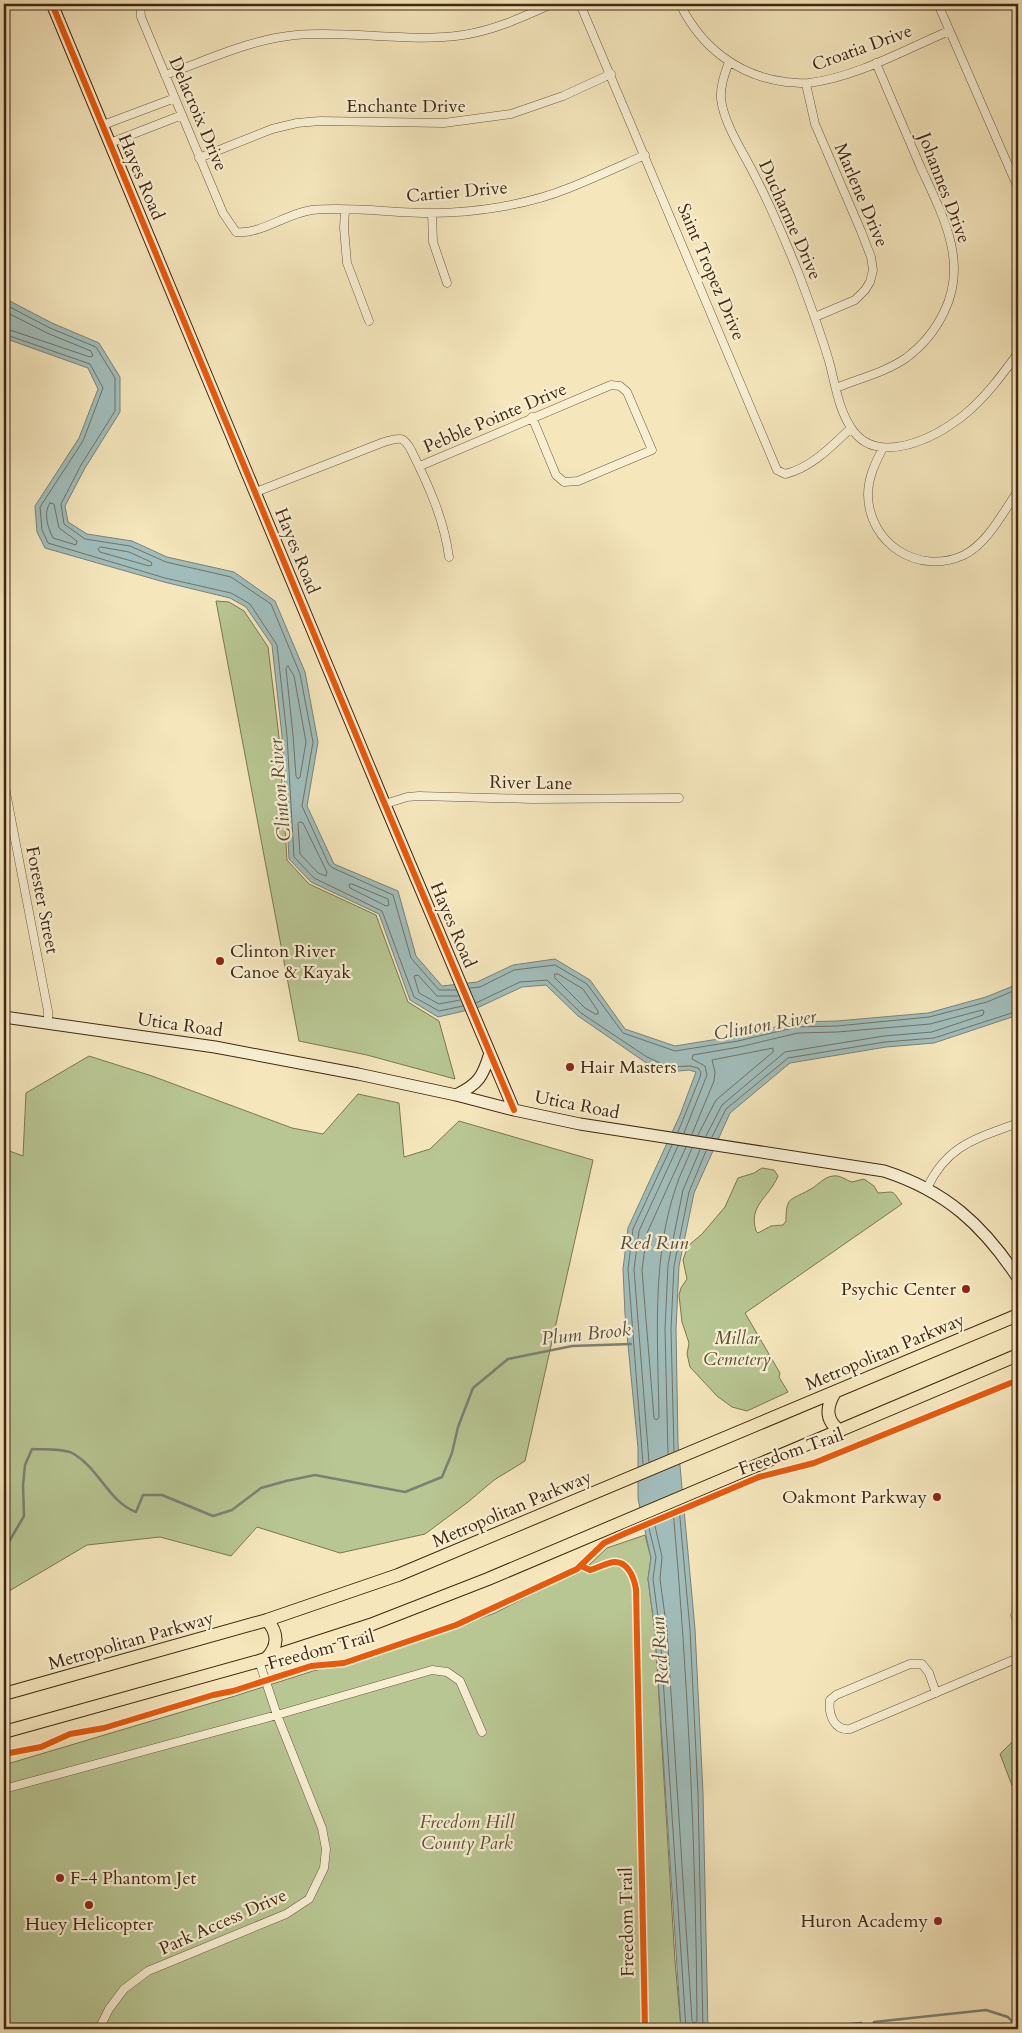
<svg xmlns="http://www.w3.org/2000/svg" width="1022" height="2033" font-family="Cardo,serif">
<style>
.green{fill:#b8c693;stroke:#7c7652}
.water{fill:#a1bdbb;stroke:#7b8177}
.lines{fill:none;stroke-linecap:round;stroke-linejoin:round}
.shore{stroke:#717266;stroke-width:1}
.stream{stroke:#7b8177;stroke-width:2.5}
.street-casing{stroke:#6e573c;stroke-width:9}
.secondary-casing{stroke:#412711;stroke-width:13}
.primary-casing{stroke:#412711;stroke-width:14}
.street{stroke:#f8efd3;stroke-width:8}
.secondary{stroke:#f8efd3;stroke-width:11}
.primary{stroke:#f5e6bc;stroke-width:12}
.cycleway-casing{stroke:#f8efd3;stroke-width:9}
.cycleway{stroke:#e8590c;stroke-width:6}
.poi-dot{fill:#8f2418;stroke:#f8efd3;stroke-width:2}
.labels{text-anchor:middle;dominant-baseline:central;stroke-width:4.5;stroke-linejoin:round;paint-order:stroke}
.street-label{font-size:18px;fill:#412711;stroke:#f8efd3}
.poi-label{font-size:18px;fill:#412711;stroke:#f8efd3;text-anchor:start}
.park-label{font-size:18px;font-style:italic;fill:#5f4f32;stroke:#f8efd3}
.water-label{font-size:19px;font-style:italic;fill:#594c3c;stroke:#f8efd3}
</style>
<rect width="100%" height="100%" fill="#f5e6bc"/>
<filter id="stains"><feTurbulence type="fractalNoise" baseFrequency=".004" numOctaves="4"/><feColorMatrix values="0 0 0 0 .2 0 0 0 0 .09 0 0 0 0 .02 0 0 0 .5 -.17"/></filter>
<radialGradient id="worn" r=".72"><stop offset=".6" stop-color="#630" stop-opacity="0"/><stop offset="1" stop-color="#630" stop-opacity=".3"/></radialGradient>
<!-- green -->
<path class="green" d="M 216,601 L 229,602 L 244,611 L 268,647 L 279,737 L 287,860 L 309,884 L 376,915 L 408,1002 L 439,1021 L 455,1079 L 367,1055 L 299,1041 Z
M 89,1056 L 152,1076 L 292,1128 L 323,1134 L 358,1094 L 399,1103 L 404,1157 L 430,1149 L 459,1121 L 593,1160 L 525,1461 L 494,1480 L 468,1502 L 425,1534 L 340,1553 L 257,1527 L 231,1556 L 160,1537 L 87,1545 L 4,1594 L 4,1149 L 23,1156 L 26,1093 Z
M 762,1168 L 774,1170 L 778,1176 C 769,1198 748,1205 756,1231 L 758,1233 L 771,1226 L 783,1225 L 786,1221 C 786,1196 790,1201 809,1190 C 818,1186 823,1177 833,1176 C 841,1175 845,1180 852,1182 L 864,1179 L 874,1186 L 878,1193 C 896,1192 891,1189 902,1204 L 745,1313 L 780,1373 L 779,1377 L 788,1392 L 747,1411 L 732,1407 L 717,1396 L 690,1367 L 687,1354 L 689,1343 L 682,1322 L 679,1295 L 681,1288 L 687,1279 L 683,1260 L 688,1246 L 702,1234 L 725,1207 L 738,1178 L 754,1173 Z
M 645,1535 L 651,1558 L 648,1579 L 655,1632 L 675,1961 L 681,2029 L 4,2029 L 4,1765 L 235,1696 L 313,1671 L 375,1656 L 495,1613 L 589,1565 L 607,1548 Z
M 1018,1736 L 1018,1801 L 1000,1754 Z"/>
<!-- water -->
<path class="water" d="M 4,298 L 52,323 L 99,343 L 120,377 L 120,412 L 85,468 L 65,506 L 68,522 L 87,534 L 132,541 L 167,557 L 234,572 L 275,601 L 305,672 L 318,742 L 307,806 L 334,864 L 398,891 L 416,956 L 442,986 L 477,982 L 513,965 L 555,959 L 590,980 L 625,1029 L 675,1046 L 737,1036 L 797,1022 L 837,1021 L 928,1013 L 986,997 L 1018,984 L 1018,1015 L 934,1043 L 886,1047 L 790,1063 L 730,1113 L 694,1193 L 679,1266 L 676,1329 L 678,1444 L 695,1629 L 703,1793 L 708,2029 L 681,2029 L 681,2027 L 655,1632 L 648,1579 L 651,1558 L 638,1499 L 638,1448 L 625,1314 L 623,1269 L 628,1228 L 680,1115 L 696,1072 L 689,1070 L 668,1072 L 645,1062 L 578,1016 L 546,985 L 522,987 L 477,1008 L 438,1017 L 410,1000 L 379,914 L 311,882 L 289,859 L 282,736 L 272,645 L 246,607 L 230,598 L 164,582 L 45,548 L 37,532 L 35,506 L 79,438 L 98,389 L 88,368 L 4,338 Z"/>
<g class="lines">
<!-- shore -->
<path class="shore" d="M 4,304 L 50,328 L 96,347 L 115,378 L 115,411 L 81,465 L 61,504 L 64,524 L 85,539 L 130,546 L 166,562 L 231,577 L 271,604 L 300,674 L 313,742 L 302,806 L 329,865 L 333,868 L 393,895 L 411,958 L 439,990 L 456,990
M 4,311 L 47,333 L 91,351 L 93,356 L 90,357 L 4,328
M 4,334 L 90,364 L 103,388 L 83,441 L 40,507 L 42,530 L 48,543 L 165,578 L 231,593 L 250,604 L 277,645 L 287,736 L 294,857 L 314,878 L 382,911 L 414,997 L 439,1011 L 463,1006
M 50,503 L 54,504 L 59,528 L 77,541 L 76,545 L 53,538 C 48,528 43,513 50,503 Z
M 101,547 L 129,552 L 151,562 L 152,565 L 149,566 L 100,552 L 98,549 Z
M 288,666 L 294,676 L 306,742 L 300,777 L 298,779 L 296,776 L 293,735 L 286,669 Z
M 300,822 L 303,823 L 327,872 L 326,876 L 318,873 L 300,854 L 298,824 Z
M 352,884 L 388,899 L 389,905 L 386,906 L 350,888 L 349,885 Z
M 555,974 L 558,974 L 583,989 L 598,1011 L 598,1014 L 595,1014 L 585,1008 L 555,978 Z
M 470,988 L 480,987 L 514,970 L 555,965 L 587,984 L 623,1033 L 675,1051 L 738,1041 L 797,1027 L 837,1026 L 929,1017 L 987,1002 L 1018,989
M 458,996 L 437,996 L 418,975 L 414,976 L 419,993 L 439,1004 L 460,1000
M 476,1003 L 520,982 L 547,980 L 581,1013 L 647,1057 L 669,1067 L 690,1066 L 698,1068 L 701,1072 L 700,1077 L 678,1132
M 684,1133 L 707,1075 L 705,1066 L 692,1059 L 693,1055 L 739,1047 L 798,1033 L 837,1032 L 930,1024 L 982,1010 L 984,1011 L 983,1015 L 932,1032 L 884,1036 L 785,1052 L 722,1105 L 706,1136
M 692,1134 L 714,1081 L 715,1072 L 712,1060 L 773,1048 L 773,1052 L 716,1100 L 698,1135
M 712,1137 L 726,1109 L 788,1058 L 885,1042 L 934,1038 L 1018,1011
M 686,1147 L 647,1233 L 642,1270 L 654,1418 L 656,1420 L 659,1418 C 658,1342 651,1260 676,1187 C 680,1174 687,1161 692,1148
M 674,1451 L 671,1329 L 674,1266 L 689,1192 L 706,1151
M 668,1454 L 665,1329 L 668,1265 L 683,1190 L 700,1150
M 649,1462 L 634,1269 L 639,1231 L 678,1146
M 643,1464 L 628,1269 L 633,1229 L 672,1145
M 679,1507 L 690,1630 L 698,1793 L 703,2029
M 653,1517 L 662,1557 L 660,1579 L 667,1631 L 692,2021 L 694,2023 L 697,2021 C 696,1850 688,1679 673,1509
M 647,1520 L 656,1557 L 653,1579 L 660,1632 L 686,2029"/>
<!-- stream -->
<path class="stream" d="M 4,1546 L 10,1540 L 24,1516 L 23,1485 L 25,1465 L 32,1449 C 44,1450 63,1448 74,1454 C 99,1469 110,1503 136,1512 L 143,1495 L 162,1495 L 213,1516 L 232,1510 L 261,1488 L 286,1481 L 315,1475 L 405,1492 L 442,1477 L 452,1453 L 458,1427 L 473,1388 L 508,1359 L 572,1346 L 631,1344
M 874,2022 L 986,2010 L 1008,2017 L 1018,2028
M 794,2029 L 861,2023"/>
<defs>
<path id="street" d="M 140,4 L 141,17 L 223,213 L 236,232 C 260,235 287,213 312,210 C 351,206 391,213 430,213 C 475,213 527,205 569,188 C 594,178 620,166 645,155
M 580,4 L 777,470 L 785,474 C 811,468 832,446 851,428
M 680,4 C 701,47 738,76 786,82 C 793,82 801,84 809,83 C 857,77 904,50 949,31
M 938,4 L 1018,188
M 729,62 C 725,73 720,86 721,99 C 724,125 745,155 756,178 C 772,209 785,240 798,272 C 809,301 820,331 829,361 C 835,383 838,407 850,426 C 875,469 935,438 964,415 C 985,398 1002,375 1018,353
M 165,75 C 208,60 251,39 296,35 C 351,30 408,43 463,35 C 495,30 523,17 552,4
M 806,84 L 815,124 L 861,231 L 871,257 L 873,270 L 870,282 L 865,290 L 855,300 L 815,317
M 103,125 L 175,98
M 110,143 L 182,115
M 199,158 L 272,129 L 297,123 L 320,121 L 444,123 L 511,114 L 563,96 L 611,74
M 345,210 L 344,228 L 347,263 L 369,321
M 432,213 L 433,242 L 447,283
M 836,388 C 858,379 886,372 906,358 C 922,346 935,331 944,312 C 969,262 942,214 921,168 C 906,133 891,98 876,63
M 883,448 C 875,463 868,478 868,495 C 869,544 919,576 964,555 C 988,543 1003,512 1018,491
M 420,466 L 611,385 L 620,386 L 627,392 L 652,450 L 578,481 L 564,482 L 556,475 L 532,417
M 256,492 L 384,442 C 399,438 403,435 411,450 C 428,484 444,519 449,557
M 4,782 L 48,1011 L 48,1024
M 385,804 L 407,797 L 419,796 L 532,799 L 679,798
M 927,1188 C 948,1144 976,1139 1018,1123
M 1015,1615 L 1018,1623
M 936,1693 L 929,1673 L 922,1664 L 910,1664 L 836,1695 L 830,1700 C 828,1714 834,1731 850,1729 L 1018,1658
M 4,1789 L 277,1715 L 432,1670 L 447,1672 L 460,1681 L 482,1732
M 99,2029 L 109,2009 L 124,1989 L 148,1971 L 286,1914 L 309,1899 L 324,1868 L 326,1849 L 322,1828 L 277,1715 L 259,1661"/>
<path id="secondary" d="M 52,4 L 383,800 L 514,1110
M 4,1017 L 215,1047 L 358,1074 L 456,1095 L 514,1110 L 580,1124 L 884,1171 C 946,1191 983,1225 1018,1278
M 456,1095 C 479,1084 483,1076 490,1053"/>
<path id="primary" d="M 835,1392 C 826,1407 825,1420 840,1431
M 266,1659 C 278,1647 279,1634 267,1620
M 4,1694 L 267,1620 L 398,1575 L 1018,1315
M 4,1732 L 259,1661 L 370,1625 L 488,1579 L 1018,1355"/>
</defs>
<!-- street casing -->
<use href="#street" class="street-casing"/>
<!-- secondary casing -->
<use href="#secondary" class="secondary-casing"/>
<!-- primary casing -->
<use href="#primary" class="primary-casing"/>
<!-- street -->
<use href="#street" class="street"/>
<!-- secondary -->
<use href="#secondary" class="secondary"/>
<!-- primary -->
<use href="#primary" class="primary"/>
<defs>
<path id="cycleway" d="M 52,4 L 383,800 L 514,1110
M 581,1566 L 590,1570 C 598,1568 606,1563 614,1562 C 628,1561 634,1578 636,1589 L 645,2029
M 4,1754 L 41,1747 L 70,1734 L 104,1728 L 213,1695 L 233,1691 L 311,1666 L 344,1663 L 456,1625 L 577,1569 L 604,1543 L 626,1533 L 759,1477 L 814,1463 L 1018,1380"/>
</defs>
<!-- cycleway casing -->
<use href="#cycleway" class="cycleway-casing"/>
<!-- cycleway -->
<use href="#cycleway" class="cycleway"/>
</g>
<!-- markers -->
<g class="poi-dot">
<circle cx="220" cy="961" r="5"/>
<circle cx="570" cy="1067" r="5"/>
<circle cx="966" cy="1289" r="5"/>
<circle cx="937" cy="1497" r="5"/>
<circle cx="60" cy="1878" r="5"/>
<circle cx="89" cy="1905" r="5"/>
<circle cx="938" cy="1921" r="5"/>
</g>
<g class="labels">
<!-- street labels -->
<g class="street-label">
<text transform="translate(862 48) rotate(-20)">Croatia Drive</text>
<text x="406" y="106">Enchante Drive</text>
<text transform="translate(198 114) rotate(67)">Delacroix Drive</text>
<text transform="translate(141 177) rotate(67)">Hayes Road</text>
<text transform="translate(944 188) rotate(69)">Johannes Drive</text>
<text transform="translate(457 192) rotate(-5)">Cartier Drive</text>
<text transform="translate(861 195) rotate(67)">Marlene Drive</text>
<text transform="translate(790 220) rotate(66)">Ducharme Drive</text>
<text transform="translate(711 272) rotate(67)">Saint Tropez Drive</text>
<text transform="translate(495 418) rotate(-23)">Pebble Pointe Drive</text>
<text transform="translate(297 551) rotate(68)">Hayes Road</text>
<text transform="translate(531 783) rotate(1)">River Lane</text>
<text transform="translate(42 900) rotate(79)">Forester Street</text>
<text transform="translate(453 925) rotate(67)">Hayes Road</text>
<text transform="translate(180 1025) rotate(8)">Utica Road</text>
<text transform="translate(577 1105) rotate(11)">Utica Road</text>
<text transform="translate(885 1352) rotate(-23)">Metropolitan Parkway</text>
<text transform="translate(791 1452) rotate(-19)">Freedom Trail</text>
<text transform="translate(512 1509) rotate(-23)">Metropolitan Parkway</text>
<text transform="translate(131 1641) rotate(-16)">Metropolitan Parkway</text>
<text transform="translate(321 1650) rotate(-15)">Freedom Trail</text>
<text transform="translate(223 1922) rotate(-24)">Park Access Drive</text>
<text transform="translate(627 1922) rotate(-91)">Freedom Trail</text>
</g>
<!-- poi labels -->
<g class="poi-label">
<text x="230" y="951">Clinton River<tspan x="230" dy="21">Canoe &amp; Kayak</tspan></text>
<text x="580" y="1067">Hair Masters</text>
<text x="956" y="1289" text-anchor="end">Psychic Center</text>
<text x="927" y="1497" text-anchor="end">Oakmont Parkway</text>
<text x="70" y="1878">F-4 Phantom Jet</text>
<text x="928" y="1921" text-anchor="end">Huron Academy</text>
<text x="89" y="1924" text-anchor="middle">Huey Helicopter</text>
</g>
<!-- park labels -->
<g class="park-label">
<text x="737" y="1338">Millar<tspan x="737" dy="21">Cemetery</tspan></text>
<text x="467" y="1822">Freedom Hill<tspan x="467" dy="21">County Park</tspan></text>
</g>
<!-- water labels -->
<g class="water-label">
<text transform="translate(280 790) rotate(-95)">Clinton River</text>
<text transform="translate(765 1025) rotate(-10)">Clinton River</text>
<text x="654" y="1243">Red Run</text>
<text transform="translate(586 1334) rotate(-6)">Plum Brook</text>
<text transform="translate(660 1651) rotate(-94)">Red Run</text>
</g>
</g>
<!-- margin -->
<rect width="1022" height="2033" fill="none" stroke="#f5e6bc" stroke-width="20"/>
<rect x="5" y="5" width="1012" height="2023" fill="none" stroke="#412711" stroke-width="2.5"/>
<rect x="10" y="10" width="1002" height="2013" fill="none" stroke="#412711"/>
<rect width="100%" height="100%" filter="url(#stains)"/>
<rect width="100%" height="100%" fill="url(#worn)"/>
</svg>
